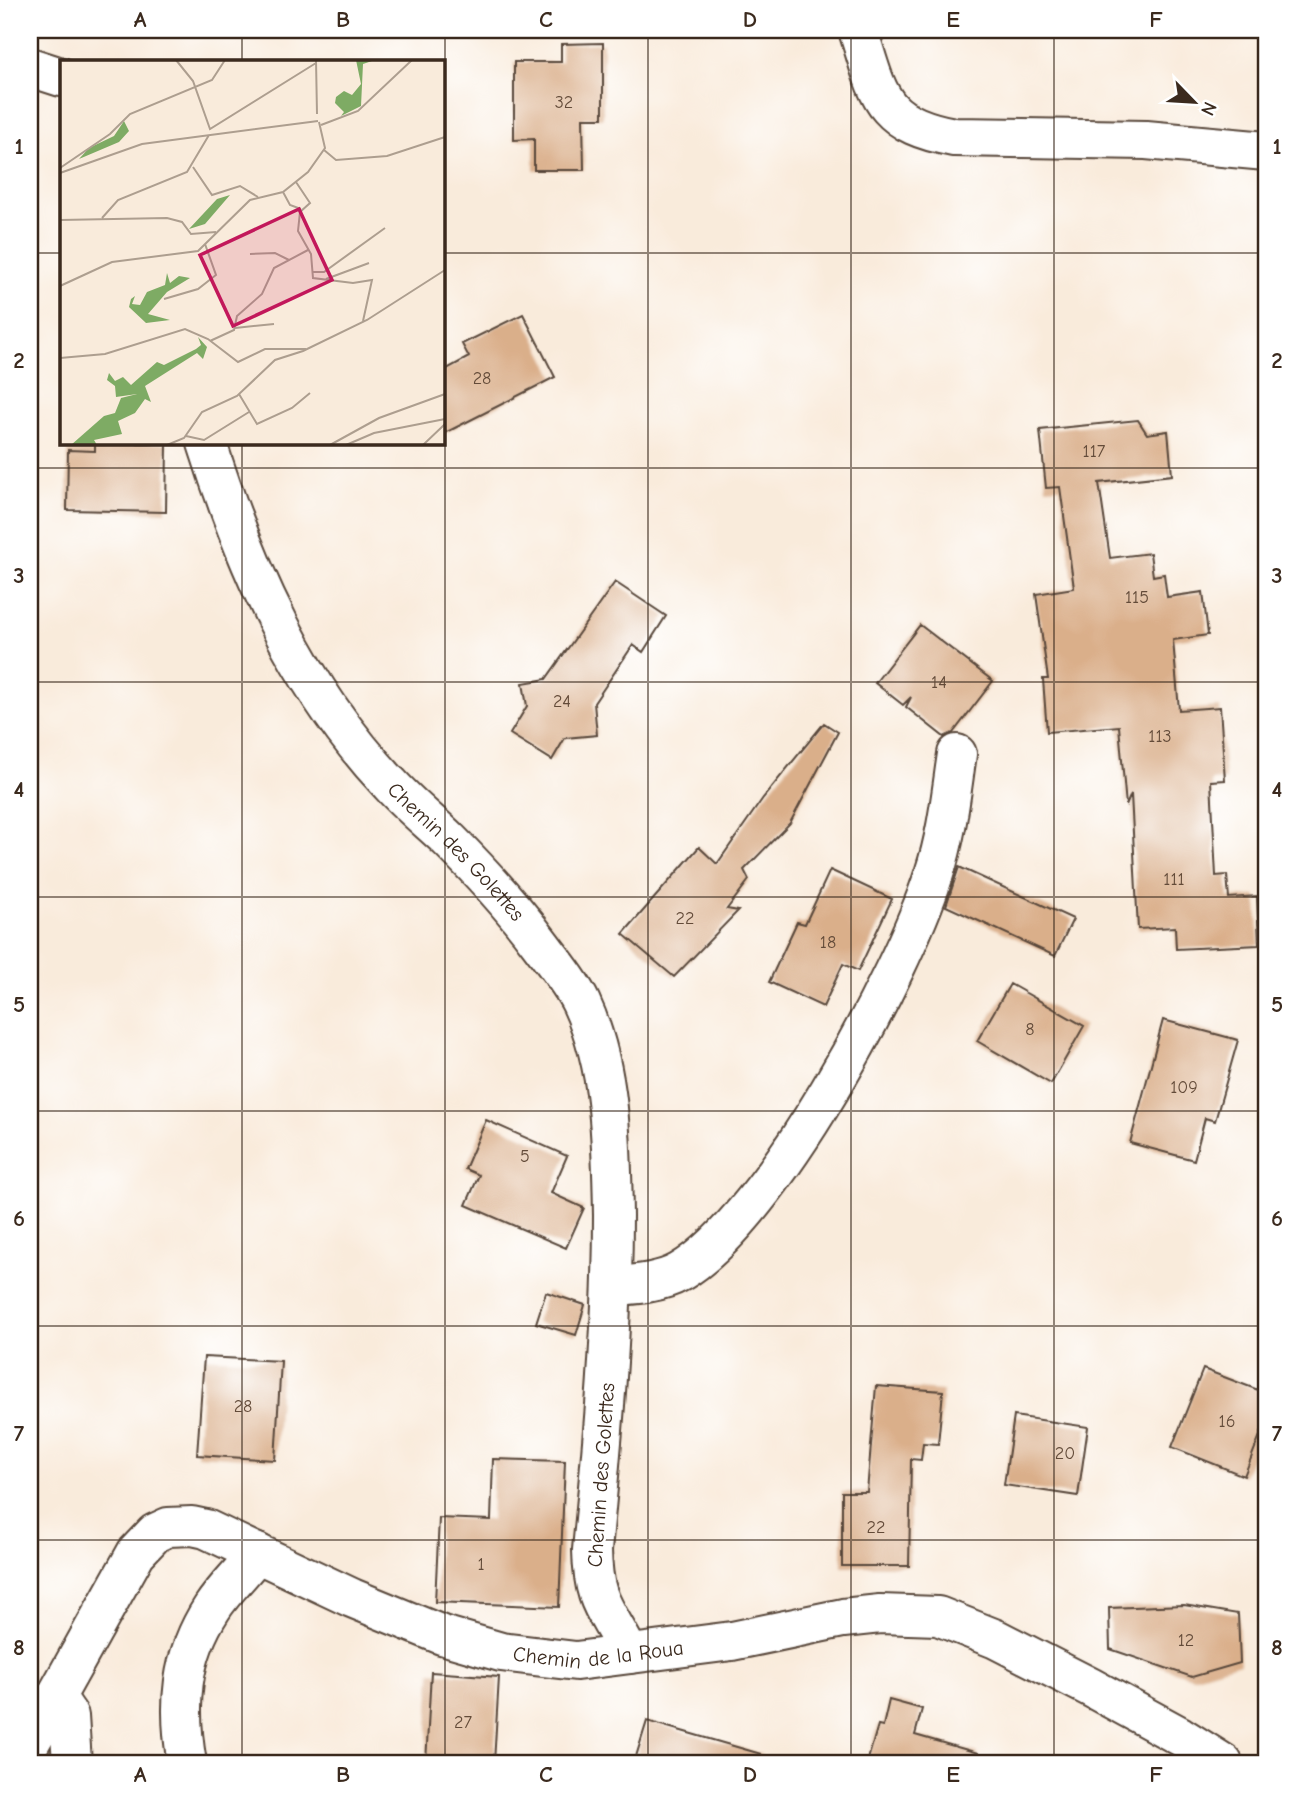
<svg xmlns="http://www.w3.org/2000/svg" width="1296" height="1793" font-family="'Comic Neue',sans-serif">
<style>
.building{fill:#daaf8a}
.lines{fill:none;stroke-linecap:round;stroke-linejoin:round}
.minor-casing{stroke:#58473a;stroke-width:42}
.minor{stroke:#fff;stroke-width:38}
.grid{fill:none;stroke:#3b2a1e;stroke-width:2;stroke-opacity:0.55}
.labels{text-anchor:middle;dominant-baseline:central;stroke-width:5;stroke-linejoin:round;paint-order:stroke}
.number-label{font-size:18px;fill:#634b39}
.street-label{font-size:21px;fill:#3b2a1e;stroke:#fff}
.inset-road{fill:none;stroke:#ad9e8f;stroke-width:2}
.view{fill:#c2185b;fill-opacity:0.15;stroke:#c2185b;stroke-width:3.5}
.inset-edge{fill:none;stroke:#3b2a1e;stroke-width:3.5}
.neatline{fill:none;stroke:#3b2a1e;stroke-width:2.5}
.grid-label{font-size:23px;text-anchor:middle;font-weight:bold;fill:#3b2a1e}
</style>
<rect width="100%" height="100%" fill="#fff"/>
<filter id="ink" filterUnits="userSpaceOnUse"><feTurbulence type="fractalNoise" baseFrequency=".0143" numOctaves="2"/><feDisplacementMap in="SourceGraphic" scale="14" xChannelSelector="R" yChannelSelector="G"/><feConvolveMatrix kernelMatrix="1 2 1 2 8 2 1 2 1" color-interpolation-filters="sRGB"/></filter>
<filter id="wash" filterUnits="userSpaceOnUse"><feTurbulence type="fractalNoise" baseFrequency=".00686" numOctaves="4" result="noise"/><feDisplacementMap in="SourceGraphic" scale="28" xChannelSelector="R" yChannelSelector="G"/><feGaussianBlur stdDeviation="1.57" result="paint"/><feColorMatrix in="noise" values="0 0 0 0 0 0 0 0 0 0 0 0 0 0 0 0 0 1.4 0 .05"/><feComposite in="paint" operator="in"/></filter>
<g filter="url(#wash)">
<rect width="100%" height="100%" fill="#f9ebdb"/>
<g id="blocks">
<!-- building -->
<path class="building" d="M 603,43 L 603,118 L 583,118 L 584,170 L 534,170 L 534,139 L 514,140 L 514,62 L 561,62 L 561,44 Z
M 523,314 L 555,377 L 443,434 L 443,371 L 469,357 L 462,344 Z
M 1138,420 L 1147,434 L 1168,431 L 1172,475 L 1099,483 L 1110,558 L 1150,553 L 1153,576 L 1164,574 L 1167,597 L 1203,592 L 1208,635 L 1173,640 L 1179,710 L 1220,707 L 1225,780 L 1211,781 L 1216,876 L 1227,875 L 1229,898 L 1257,896 L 1259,945 L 1176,949 L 1175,927 L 1138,929 L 1131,794 L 1126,806 L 1119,726 L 1047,732 L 1043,679 L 1048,679 L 1036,594 L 1074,588 L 1060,487 L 1046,488 L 1040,430 Z
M 95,443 L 167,443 L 166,512 L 67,510 L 68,450 L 95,451 Z
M 615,582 L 666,616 L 643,652 L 633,645 L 594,703 L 597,735 L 565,738 L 552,760 L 510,734 L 527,706 L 523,683 L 546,679 Z
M 920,625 L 993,681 L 953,733 L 944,737 L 906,707 L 911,697 L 903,705 L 875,683 Z
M 824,723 L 838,732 L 790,823 L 744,870 L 749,880 L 727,909 L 738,911 L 674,977 L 623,934 L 699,847 L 717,864 L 763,798 Z
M 959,867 L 1073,919 L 1055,956 L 946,906 Z
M 830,870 L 892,899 L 858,971 L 843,964 L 823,1007 L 769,982 L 797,922 L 805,924 Z
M 1010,984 L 1084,1026 L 1051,1084 L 977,1041 Z
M 1163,1020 L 1238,1040 L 1215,1121 L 1205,1118 L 1194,1160 L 1130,1143 Z
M 486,1120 L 567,1156 L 551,1193 L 584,1208 L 566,1248 L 466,1205 L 479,1175 L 465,1169 Z
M 546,1292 L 585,1305 L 576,1335 L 536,1323 Z
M 204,1357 L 281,1361 L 275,1460 L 197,1455 Z
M 1203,1369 L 1266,1393 L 1266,1420 L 1244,1476 L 1172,1447 Z
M 876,1386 L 943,1391 L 938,1444 L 923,1443 L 921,1460 L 911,1459 L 909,1566 L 842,1566 L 842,1492 L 867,1492 Z
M 1014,1416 L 1088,1427 L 1078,1496 L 1004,1485 Z
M 493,1459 L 565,1461 L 559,1607 L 435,1602 L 439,1518 L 491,1520 Z
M 1184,1605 L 1238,1614 L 1240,1663 L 1192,1677 L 1110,1649 L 1109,1608 Z
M 431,1672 L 499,1677 L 494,1763 L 426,1763 Z
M 889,1700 L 922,1709 L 915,1735 L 978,1753 L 977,1763 L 867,1763 L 878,1725 L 883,1726 Z
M 647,1721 L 761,1754 L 759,1763 L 634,1763 Z"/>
</g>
</g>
<g filter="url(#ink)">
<use href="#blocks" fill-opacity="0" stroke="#58473a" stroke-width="2"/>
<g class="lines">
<defs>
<g id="minor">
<path d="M 858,30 C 879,96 879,123 954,137 L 1146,140 L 1266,151"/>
<path d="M 30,67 L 61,77"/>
<path id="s1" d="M 207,443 C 246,567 299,688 390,784 C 408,804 429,821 448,839 C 482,873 514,908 542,946 C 556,965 571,982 581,1003 C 611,1067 612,1146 613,1216 C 613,1328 603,1438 592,1550 C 593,1605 607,1609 629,1654"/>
<path d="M 613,1286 C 635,1285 661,1283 680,1272 C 771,1219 902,975 934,874 C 947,835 951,794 957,754"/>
<path d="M 56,1697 L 69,1716 L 72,1763"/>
<path id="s2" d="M 30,1743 L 136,1553 L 155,1533 L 168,1527 L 192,1526 L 206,1529 L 352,1598 L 442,1635 L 501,1652 L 576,1661 L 732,1641 L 843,1618 L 880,1614 L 938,1616 L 996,1639 L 1090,1687 L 1180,1736 L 1223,1763"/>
<path d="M 187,1763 C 177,1707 180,1657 212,1608 C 225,1588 243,1572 257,1553"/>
</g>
</defs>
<!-- minor casing -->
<use href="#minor" class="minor-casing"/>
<!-- minor -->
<use href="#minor" class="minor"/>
</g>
</g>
<!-- grid -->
<path class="grid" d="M 242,30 L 242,61M 445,30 L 445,1763M 648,30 L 648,1763M 851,30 L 851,1763M 1054,30 L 1054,1763M 30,253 L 61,253M 443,253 L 1266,253M 242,443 L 242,1763M 30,468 L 1266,468M 30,682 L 1266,682M 30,897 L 1266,897M 30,1111 L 1266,1111M 30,1326 L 1266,1326M 30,1540 L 1266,1540"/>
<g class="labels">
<!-- number labels -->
<g class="number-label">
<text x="564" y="102">32</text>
<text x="482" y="378">28</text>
<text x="1094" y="451">117</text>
<text x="1137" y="597">115</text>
<text x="939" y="682">14</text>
<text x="562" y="701">24</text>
<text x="1160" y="736">113</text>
<text x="1174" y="879">111</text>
<text x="685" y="918">22</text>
<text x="828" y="942">18</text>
<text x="1030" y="1029">8</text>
<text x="1184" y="1087">109</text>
<text x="525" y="1156">5</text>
<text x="243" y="1406">28</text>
<text x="1227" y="1421">16</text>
<text x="1065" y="1453">20</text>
<text x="876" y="1527">22</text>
<text x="481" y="1564">1</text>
<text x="1186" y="1640">12</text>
<text x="463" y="1722">27</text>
</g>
<!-- street labels -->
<g class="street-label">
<text stroke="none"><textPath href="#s1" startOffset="485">Chemin des Golettes</textPath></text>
<text transform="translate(601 1475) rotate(-86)">Chemin des Golettes</text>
<text stroke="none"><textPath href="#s2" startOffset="716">Chemin de la Roua</textPath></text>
</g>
</g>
<!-- overview -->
<g transform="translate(60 60)">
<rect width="385" height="385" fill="#f9ebdb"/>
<path d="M 296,0 L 315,0 L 303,4 L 301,46 L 281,56 L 284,52 L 275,43 L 276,37 L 284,31 L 292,35 L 301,24 ZM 64,61 L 69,71 L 59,82 L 19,99 L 29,88 L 54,76 ZM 170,135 L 145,164 L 129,169 L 157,139 ZM 107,213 L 110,223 L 119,216 L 130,218 L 107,232 L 88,254 L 110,260 L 86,263 L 69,247 L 71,239 L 75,236 L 72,244 L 80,245 L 87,232 L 105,225 ZM 138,277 L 147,287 L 143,299 L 137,293 L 85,326 L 91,342 L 85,339 L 75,353 L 58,361 L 62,374 L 34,380 L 37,385 L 11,385 L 44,356 L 55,353 L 61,338 L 77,334 L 56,337 L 55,326 L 47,320 L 49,313 L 55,321 L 63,317 L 71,325 L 97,302 L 104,305 L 136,289 L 141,285 Z" fill="#7eab64"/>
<path class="inset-road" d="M 116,0 L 133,21 L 150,69 L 256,3M 256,0 L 257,54M 261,65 L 298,51 L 352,0M 264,90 L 276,100 L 327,96 L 385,77M 133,107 L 152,135 L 180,126 L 198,137M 0,108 L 50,74 L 70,54 L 152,20 L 165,0M 0,113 L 82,84 L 258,61M 236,122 L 250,143 L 240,152 L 238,171 L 251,194 L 253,218 L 293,223 L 312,220 L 303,261M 223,132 L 230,145 L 241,149M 42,158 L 58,140 L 127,112 L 149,75M 0,160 L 107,158 L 122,162 L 131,174 L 156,172M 190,194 L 215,193 L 229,200M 252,212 L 264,212 L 325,168M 266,219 L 309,203M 0,226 L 52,202 L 138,191 L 190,140 L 223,132 L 248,112 L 265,88 L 259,62M 104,239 L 138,229 L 156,215 L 145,184M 175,268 L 214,264M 150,281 L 174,270 L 177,256 L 202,234 L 214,208 L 248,190M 0,298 L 45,294 L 125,269 L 148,279 L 178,302 L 205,289 L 246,289M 179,334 L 197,364 L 232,348 L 250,333M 126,376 L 144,380 L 189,352M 107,385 L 124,378 L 142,352 L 177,336 L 215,300 L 243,291 L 307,260 L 385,210M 270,385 L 319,358 L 385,334M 286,385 L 314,373 L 385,359M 363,385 L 385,364"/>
<path class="view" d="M 239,149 L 272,220 L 173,266 L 140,195 Z"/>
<rect width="385" height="385" class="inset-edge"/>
</g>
<!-- margin -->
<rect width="1296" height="1793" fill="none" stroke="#fff" stroke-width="77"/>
<!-- north arrow -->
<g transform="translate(1194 102) rotate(115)" stroke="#ffffff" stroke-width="5" paint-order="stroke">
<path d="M0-5L12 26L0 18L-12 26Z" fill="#3b2a1e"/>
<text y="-10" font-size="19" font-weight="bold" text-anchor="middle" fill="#3b2a1e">N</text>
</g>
<rect x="38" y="38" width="1220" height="1717" class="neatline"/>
<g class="grid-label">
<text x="140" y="27">A</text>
<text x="343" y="27">B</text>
<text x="546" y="27">C</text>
<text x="750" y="27">D</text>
<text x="953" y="27">E</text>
<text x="1156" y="27">F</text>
<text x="19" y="154">1</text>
<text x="1277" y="154">1</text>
<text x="19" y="368">2</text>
<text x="1277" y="368">2</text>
<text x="19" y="583">3</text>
<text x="1277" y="583">3</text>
<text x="19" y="797">4</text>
<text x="1277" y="797">4</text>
<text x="19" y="1012">5</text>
<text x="1277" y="1012">5</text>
<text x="19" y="1226">6</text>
<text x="1277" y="1226">6</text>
<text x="19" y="1441">7</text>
<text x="1277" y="1441">7</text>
<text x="19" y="1655">8</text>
<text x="1277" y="1655">8</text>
<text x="140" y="1782">A</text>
<text x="343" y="1782">B</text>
<text x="546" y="1782">C</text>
<text x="750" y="1782">D</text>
<text x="953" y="1782">E</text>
<text x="1156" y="1782">F</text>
</g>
</svg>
